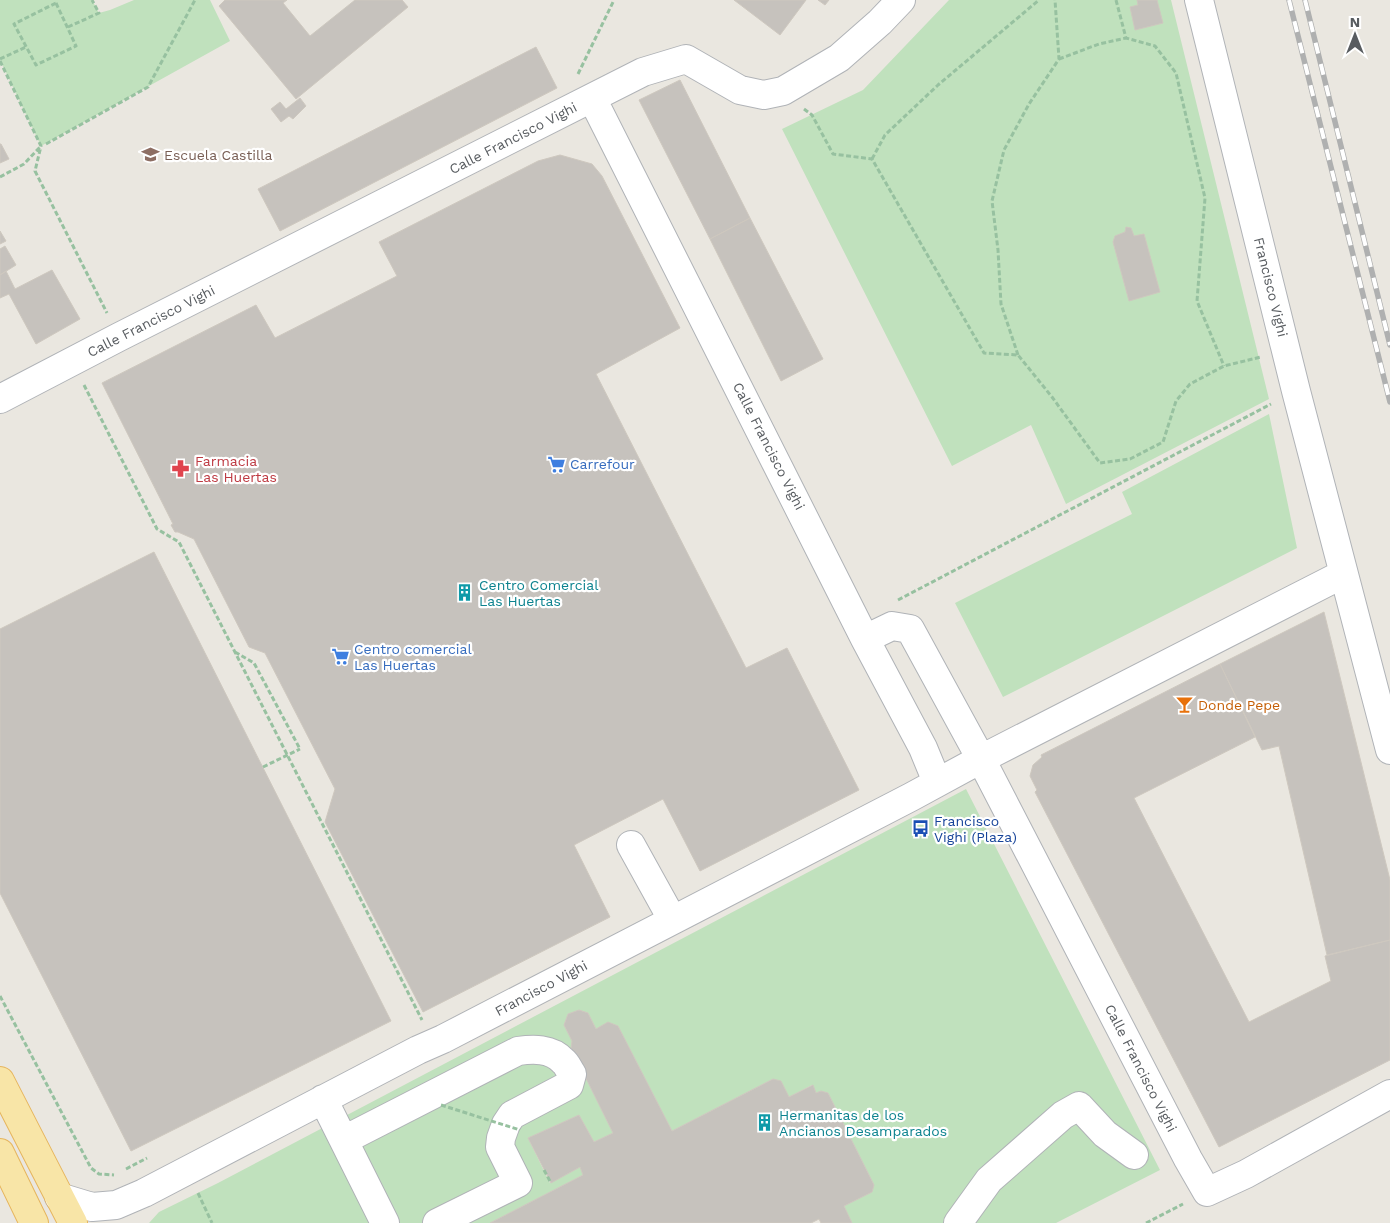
<svg xmlns="http://www.w3.org/2000/svg" width="1390" height="1223" font-family="'Work Sans',sans-serif">
<style>
.green{fill:#c0e1bd}
.building{fill:#c6c2bd;stroke:#cec8bf}
.lines{fill:none;stroke-linecap:round;stroke-linejoin:round}
.minor-casing{stroke:#b0b3b7;stroke-width:30}
.major-casing{stroke:#e6b55d;stroke-width:30}
.path{stroke:#97c1a0;stroke-width:3;stroke-dasharray:5 2.5;stroke-linecap:butt}
.minor{stroke:#fff;stroke-width:28}
.major{stroke:#f8e5a7;stroke-width:28}
.rail-casing{stroke:#afb0b0;stroke-width:5.5}
.rail{stroke:#fff;stroke-width:4;stroke-dasharray:11;stroke-linecap:butt}
.path-bridge{stroke:#97c1a0;stroke-width:3;stroke-dasharray:5 2.5;stroke-linecap:butt}
.labels{text-anchor:middle;dominant-baseline:central;stroke-width:4.5;stroke-linejoin:round;paint-order:stroke}
.street-label{font-size:14px;fill:#585c60;stroke:#fff}
.education-label{font-size:14px;fill:#785e54;stroke:#fff;text-anchor:start}
.health-label{font-size:14px;fill:#be3a42;stroke:#fff;text-anchor:start}
.shop-label{font-size:14px;fill:#366cbe;stroke:#fff;text-anchor:start}
.culture-label{font-size:14px;fill:#0d838f;stroke:#fff;text-anchor:start}
.food-label{font-size:14px;fill:#c56008;stroke:#fff;text-anchor:start}
.transit-label{font-size:14px;fill:#164399;stroke:#fff;text-anchor:start}
</style>
<rect width="100%" height="100%" fill="#eae7e0"/>
<!-- green -->
<path class="green" d="M 0,0 L 92,0 L 99,13 L 110,10 L 134,0 L 210,0 L 230,41 L 41,146 L 0,60 Z
M 949,0 L 1171,0 L 1269,399 L 1066,504 L 1031,425 L 952,466 L 782,129 L 863,90 Z
M 1269,414 L 1297,548 L 1003,697 L 955,603 L 1132,514 L 1122,492 Z
M 966,789 L 1160,1170 L 1056,1223 L 852,1223 L 844,1206 L 871,1192 L 874,1185 L 828,1093 L 821,1091 L 816,1093 L 812,1085 L 789,1097 L 773,1079 L 672,1131 L 618,1026 L 608,1023 L 596,1029 L 588,1013 L 579,1010 L 568,1014 L 564,1025 L 572,1041 L 571,1048 L 613,1133 L 594,1142 L 579,1115 L 528,1138 L 550,1183 L 580,1167 L 583,1175 L 490,1223 L 149,1223 L 159,1212 L 218,1183 Z"/>
<!-- building -->
<path class="building" d="M 225,0 L 287,0 L 283,3 L 310,36 L 355,0 L 402,0 L 408,7 L 296,99 L 219,6 Z
M 734,0 L 806,0 L 780,35 Z
M 818,0 L 829,0 L 825,5 Z
M 1137,0 L 1157,0 L 1163,23 L 1135,30 L 1130,7 L 1138,5 Z
M 536,47 L 557,88 L 280,231 L 258,189 Z
M 680,80 L 750,218 L 710,239 L 639,100 Z
M 300,98 L 306,106 L 293,119 L 289,116 L 281,122 L 271,109 L 280,102 L 286,109 Z
M 0,144 L 1,144 L 9,159 L 0,163 Z
M 560,155 L 592,164 L 602,176 L 680,328 L 596,374 L 746,668 L 787,648 L 859,790 L 700,871 L 663,799 L 574,845 L 610,917 L 423,1012 L 325,822 L 335,789 L 265,653 L 249,647 L 194,539 L 178,532 L 175,532 L 171,525 L 173,524 L 102,383 L 256,305 L 275,338 L 397,276 L 379,242 L 538,161 Z
M 750,218 L 823,359 L 781,381 L 710,239 Z
M 1126,227 L 1131,228 L 1134,236 L 1144,234 L 1160,292 L 1129,301 L 1113,242 L 1115,236 L 1125,232 Z
M 0,231 L 6,241 L 0,244 Z
M 5,246 L 16,265 L 0,275 L 0,249 Z
M 52,270 L 80,319 L 36,344 L 9,294 L 0,298 L 0,275 L 6,271 L 15,289 Z
M 154,552 L 391,1021 L 131,1151 L 0,893 L 0,629 Z
M 1324,612 L 1390,880 L 1390,940 L 1327,955 L 1279,746 L 1262,750 L 1220,664 Z
M 1220,664 L 1255,737 L 1134,798 L 1249,1022 L 1331,981 L 1325,956 L 1390,940 L 1390,1060 L 1219,1147 L 1035,792 L 1037,790 L 1030,776 L 1033,765 L 1042,757 L 1041,755 Z
M 579,1010 L 588,1013 L 596,1029 L 608,1022 L 618,1026 L 672,1131 L 773,1079 L 781,1081 L 789,1097 L 813,1085 L 816,1093 L 821,1091 L 828,1093 L 874,1185 L 872,1192 L 844,1206 L 852,1223 L 821,1223 L 819,1219 L 811,1223 L 490,1223 L 583,1175 L 580,1167 L 551,1183 L 528,1138 L 579,1115 L 594,1142 L 613,1133 L 571,1048 L 572,1041 L 564,1025 L 568,1014 Z"/>
<g class="lines">
<defs>
<path id="minor" d="M 1199,0 L 1296,391 L 1390,750
M 592,98 L 865,639 L 923,748 L 937,782
M 0,399 L 119,337 L 643,72 L 686,59 L 740,90 L 764,95 L 783,91 L 839,58 L 880,22 L 901,0
M 865,639 L 892,626 L 910,629 L 981,759 L 1188,1159 L 1207,1192 L 1246,1174 L 1390,1094
M 631,845 L 672,919
M 323,1099 L 385,1223
M 344,1140 L 518,1051 C 533,1049 551,1048 563,1061 C 567,1064 569,1070 572,1074 L 569,1085 L 512,1115 L 506,1124 L 501,1138 L 500,1147 L 518,1183 L 437,1223
M 59,1197 L 92,1207 L 116,1205 L 144,1193 L 418,1050 L 443,1039 L 911,797 L 981,759 L 1343,574
M 958,1223 L 989,1180 L 1063,1115 L 1079,1106 L 1105,1134 L 1134,1155"/>
<path id="major" d="M 0,1081 L 73,1223
M 0,1153 L 34,1223"/>
</defs>
<!-- minor casing -->
<use href="#minor" class="minor-casing"/>
<!-- major casing -->
<use href="#major" class="major-casing"/>
<!-- path -->
<path class="path" d="M 1116,0 L 1126,38 L 1155,46 L 1176,73 L 1205,198 L 1197,301 L 1224,366
M 56,3 L 76,46 L 36,65 L 14,24 Z
M 68,27 L 99,13 L 92,0
M 0,59 L 26,47
M 1059,59 L 1099,44 L 1126,38
M 0,61 L 41,146 L 35,171 L 107,313
M 578,74 L 614,0
M 804,109 L 812,115 L 833,154 L 872,159 L 984,353 L 1018,355 L 1052,397 L 1100,463 L 1130,459 L 1163,442 L 1176,401 L 1190,384 L 1224,366 L 1261,357
M 46,144 L 148,87 L 195,0
M 872,159 L 885,135 L 938,85 L 1039,0
M 0,177 L 24,164 L 41,146
M 1018,355 L 1001,304 L 998,250 L 992,201 L 1004,150 L 1029,104 L 1059,59 L 1055,0
M 84,385 L 157,529 L 179,542 L 422,1020
M 898,600 L 1271,404
M 235,652 L 254,663 L 300,749
M 0,996 L 91,1168 L 99,1174 L 114,1175
M 126,1169 L 147,1158
M 544,1170 L 551,1183
M 198,1193 L 212,1223
M 1146,1223 L 1183,1204"/>
<!-- minor -->
<use href="#minor" class="minor"/>
<!-- major -->
<use href="#major" class="major"/>
<defs>
<path id="rail" d="M 1289,0 L 1390,402
M 1305,0 L 1390,345"/>
</defs>
<!-- rail casing -->
<use href="#rail" class="rail-casing"/>
<!-- rail -->
<use href="#rail" class="rail"/>
<!-- path-bridge -->
<path class="path-bridge" d="M 263,767 L 300,749
M 441,1105 L 520,1130"/>
</g>
<!-- icons -->
<defs>
<symbol id="school-bare" viewBox="-9 -9 18 18"><path d="M0-5L7-2L0 1L-7-2ZM-4 1L0 2.5L4 1V4Q0 6-4 4Z" fill="#8d6e63" stroke="#fff" stroke-width="2.5" paint-order="stroke"/></symbol>
<symbol id="supermarket-bare" viewBox="-9 -9 18 18"><path d="M-6-5.5h2.5l.6 2H6L4.5 2H-2.5L-4.4-4H-6ZM-1.5 3.2a1.3 1.3 0 1 0 .1 0ZM3 3.2a1.3 1.3 0 1 0 .1 0Z" fill="#3f7fe0" stroke="#fff" stroke-width="2.5" paint-order="stroke"/></symbol>
<symbol id="pharmacy-bare" viewBox="-9 -9 18 18"><path d="M-2-6h4v4h4v4h-4v4h-4v-4h-4v-4h4Z" fill="#e0444e" stroke="#fff" stroke-width="2.5" paint-order="stroke"/></symbol>
<symbol id="building-bare" viewBox="-9 -9 18 18"><path d="M-4-6H4V6H1V3H-1V6H-4ZM-2.5-4.3h1.7v1.8h-1.7ZM.8-4.3h1.7v1.8H.8ZM-2.5-1h1.7V.8h-1.7ZM.8-1h1.7V.8H.8Z" fill="#0f9aa8" stroke="#fff" stroke-width="2.5" paint-order="stroke"/></symbol>
<symbol id="bar-bare" viewBox="-9 -9 18 18"><path d="M-6-5H6L.8 .8V4.5H3.5V6h-7V4.5H-.8V.8Z" fill="#e8710a" stroke="#fff" stroke-width="2.5" paint-order="stroke"/></symbol>
<symbol id="bus-bare" viewBox="-9 -9 18 18"><path d="M-5-6H5V4H4V6H2V4H-2V6H-4V4H-5ZM-3.5-4V0h7V-4ZM-3.5 1.2v1.5H-2V1.2ZM2 1.2v1.5H3.5V1.2Z" fill="#1a4fb4" stroke="#fff" stroke-width="2.5" paint-order="stroke"/></symbol>
</defs>
<g fill-rule="evenodd">
<use href="#school-bare" x="138" y="142" width="25" height="25"/>
<use href="#supermarket-bare" x="544" y="452" width="25" height="25"/>
<use href="#pharmacy-bare" x="168" y="456" width="25" height="25"/>
<use href="#building-bare" x="452" y="580" width="25" height="25"/>
<use href="#supermarket-bare" x="328" y="644" width="25" height="25"/>
<use href="#bar-bare" x="1172" y="692" width="25" height="25"/>
<use href="#bus-bare" x="908" y="816" width="25" height="25"/>
<use href="#building-bare" x="752" y="1110" width="25" height="25"/>
</g>
<g class="labels">
<!-- street labels -->
<g class="street-label">
<text transform="translate(513 138) rotate(-27)">Calle Francisco Vighi</text>
<text transform="translate(1271 287) rotate(76)">Francisco Vighi</text>
<text transform="translate(151 321) rotate(-27)">Calle Francisco Vighi</text>
<text transform="translate(769 446) rotate(63)">Calle Francisco Vighi</text>
<text transform="translate(541 988) rotate(-28)">Francisco Vighi</text>
<text transform="translate(1141 1068) rotate(63)">Calle Francisco Vighi</text>
</g>
<!-- education labels -->
<g class="education-label">
<text x="164" y="155">Escuela Castilla</text>
</g>
<!-- health labels -->
<g class="health-label">
<text x="195" y="461">Farmacia<tspan x="195" dy="16">Las Huertas</tspan></text>
</g>
<!-- shop labels -->
<g class="shop-label">
<text x="570" y="464">Carrefour</text>
<text x="354" y="649">Centro comercial<tspan x="354" dy="16">Las Huertas</tspan></text>
</g>
<!-- culture labels -->
<g class="culture-label">
<text x="479" y="585">Centro Comercial<tspan x="479" dy="16">Las Huertas</tspan></text>
<text x="779" y="1115">Hermanitas de los<tspan x="779" dy="16">Ancianos Desamparados</tspan></text>
</g>
<!-- food labels -->
<g class="food-label">
<text x="1198" y="705">Donde Pepe</text>
</g>
<!-- transit labels -->
<g class="transit-label">
<text x="934" y="821">Francisco<tspan x="934" dy="16">Vighi (Plaza)</tspan></text>
</g>
</g>
<!-- north arrow -->
<g transform="translate(1355 35)" stroke="#ffffff" stroke-width="4" paint-order="stroke">
<path d="M0-4L9 19L0 12L-9 19Z" fill="#585c60"/>
<text y="-8" font-size="14" font-weight="bold" text-anchor="middle" fill="#585c60">N</text>
</g>
</svg>
